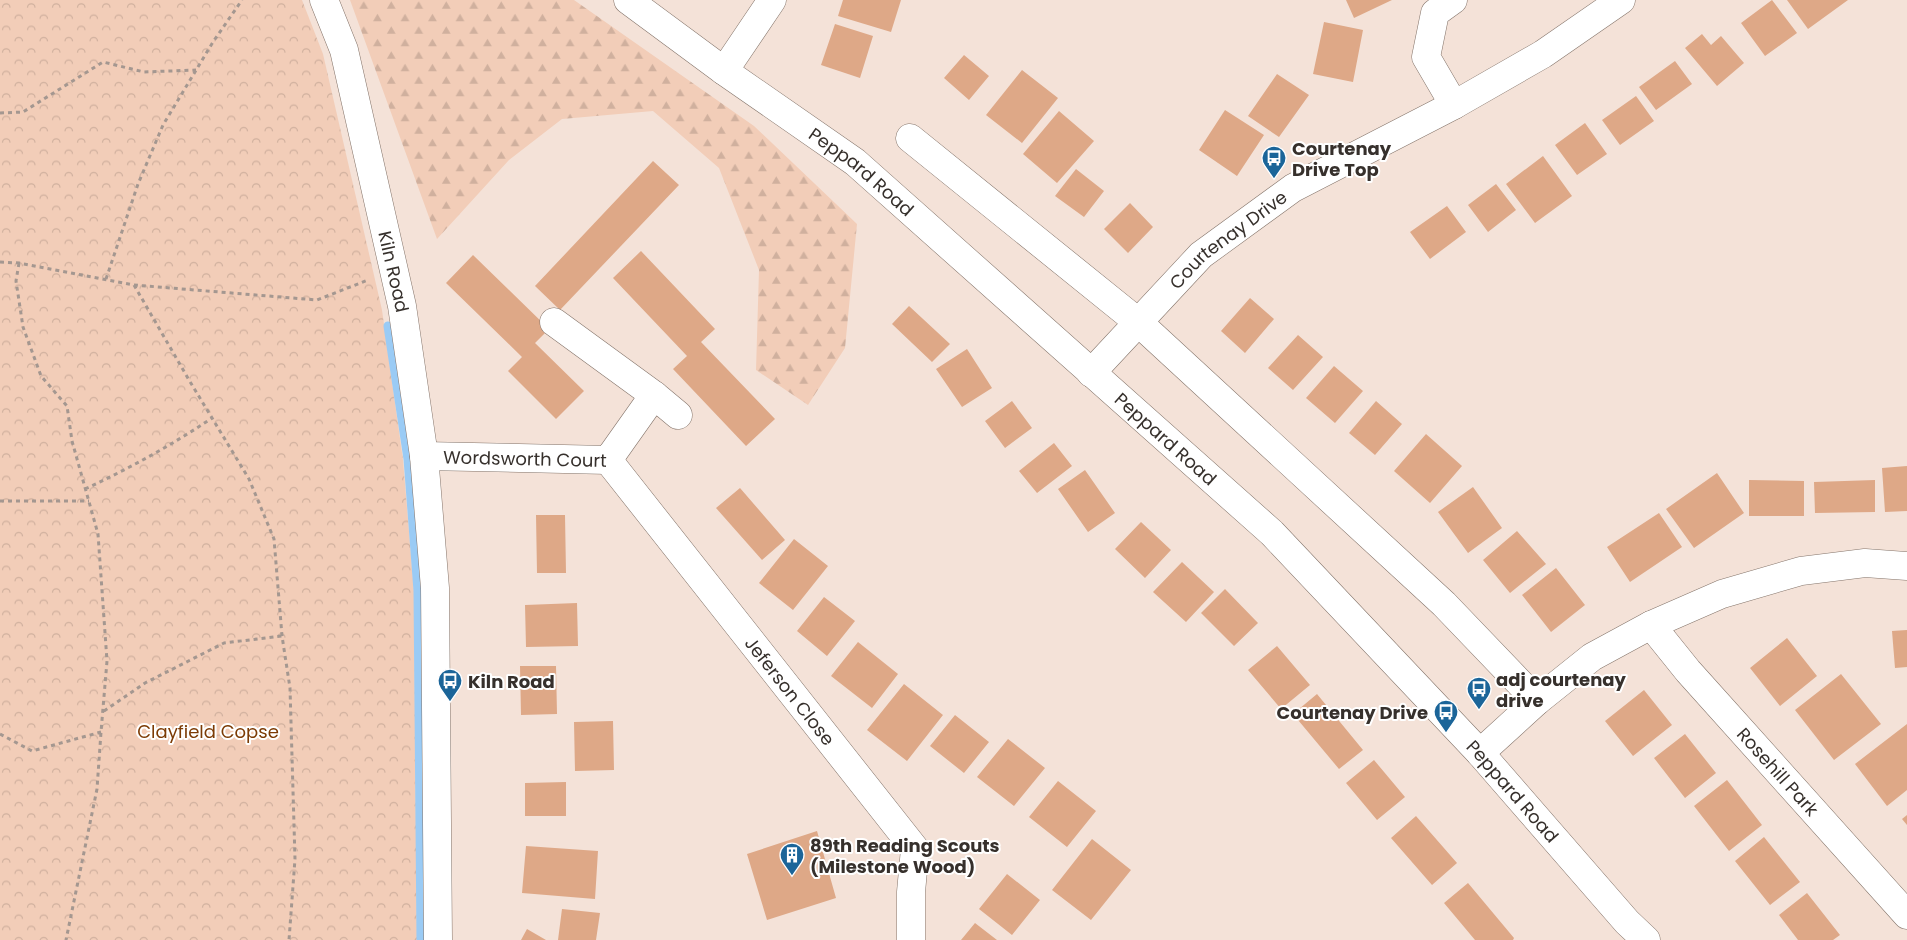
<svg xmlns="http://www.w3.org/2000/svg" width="1907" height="940" font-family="Poppins,sans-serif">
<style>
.forest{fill:url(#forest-firs)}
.park{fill:url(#park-crowns)}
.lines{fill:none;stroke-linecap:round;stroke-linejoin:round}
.stream{stroke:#9acbf5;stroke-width:9}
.building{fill:#dea887}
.minor-casing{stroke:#84746a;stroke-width:29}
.major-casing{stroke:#84746a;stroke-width:29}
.path{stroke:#a49790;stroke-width:3;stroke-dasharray:4 4;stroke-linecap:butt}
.minor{stroke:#fff;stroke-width:28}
.major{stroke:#fff;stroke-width:28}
.labels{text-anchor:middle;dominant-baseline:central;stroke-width:4;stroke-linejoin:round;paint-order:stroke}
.poi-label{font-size:18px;font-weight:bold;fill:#36302c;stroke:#fff;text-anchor:start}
.street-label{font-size:18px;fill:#36302c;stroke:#fff}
.park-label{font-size:18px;fill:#7c3b05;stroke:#fff}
</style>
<defs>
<pattern id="forest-firs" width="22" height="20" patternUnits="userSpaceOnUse" patternTransform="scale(1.25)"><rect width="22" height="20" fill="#f2cdb8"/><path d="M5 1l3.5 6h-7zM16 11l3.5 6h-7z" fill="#d0b09e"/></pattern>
<pattern id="park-crowns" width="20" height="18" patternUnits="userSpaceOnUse" patternTransform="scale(1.25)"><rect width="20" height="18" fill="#f2cdb8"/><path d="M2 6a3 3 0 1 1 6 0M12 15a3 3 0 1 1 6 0" fill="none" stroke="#d0b09e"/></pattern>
</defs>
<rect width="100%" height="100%" fill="#f4e2d8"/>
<!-- forest -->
<path class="forest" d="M 350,0 L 574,0 L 754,126 L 857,224 L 845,348 L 808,405 L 756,370 L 759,270 L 719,168 L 653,111 L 562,119 L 509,160 L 437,239 Z"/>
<!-- park -->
<path class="park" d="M 0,0 L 302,0 L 323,54 L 382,310 L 403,460 L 414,591 L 417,940 L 0,940 Z"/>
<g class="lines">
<!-- stream -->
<path class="stream" d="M 388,326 L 408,459 L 418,591 L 421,940"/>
</g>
<!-- building -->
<path class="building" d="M 843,0 L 901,0 L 891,32 L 838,16 Z
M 1346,0 L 1392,0 L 1354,18 Z
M 1772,0 L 1797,33 L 1765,56 L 1741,23 Z
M 1787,0 L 1848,0 L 1808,29 Z
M 1324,22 L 1363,30 L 1353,82 L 1313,74 Z
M 835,24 L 873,36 L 860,78 L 821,65 Z
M 1702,34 L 1711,45 L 1721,36 L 1744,63 L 1717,86 L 1685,48 Z
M 964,55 L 989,76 L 969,100 L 944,78 Z
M 1675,61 L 1692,84 L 1656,110 L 1639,87 Z
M 1022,70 L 1058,98 L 1022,143 L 986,115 Z
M 1277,74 L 1309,95 L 1279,137 L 1248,116 Z
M 1636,96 L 1654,121 L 1620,145 L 1602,120 Z
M 1225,110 L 1264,135 L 1237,176 L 1199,150 Z
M 1059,111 L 1094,141 L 1057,183 L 1023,154 Z
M 1585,123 L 1607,154 L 1577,175 L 1555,145 Z
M 1543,156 L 1572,196 L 1535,223 L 1506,184 Z
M 653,161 L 679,185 L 560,310 L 535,286 Z
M 1076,169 L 1104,191 L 1084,217 L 1055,196 Z
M 1496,184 L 1516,210 L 1488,232 L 1468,205 Z
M 1130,203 L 1153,227 L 1128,253 L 1104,229 Z
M 1447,206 L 1466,232 L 1430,259 L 1410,232 Z
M 641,251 L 715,329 L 701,342 L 775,419 L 746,446 L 673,369 L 687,356 L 613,278 Z
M 473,255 L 549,329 L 535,343 L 584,391 L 556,419 L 508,371 L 522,357 L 446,283 Z
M 1250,298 L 1274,319 L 1245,353 L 1221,331 Z
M 909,306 L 950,344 L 932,362 L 892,324 Z
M 1298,335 L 1323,357 L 1293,390 L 1268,368 Z
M 967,349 L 992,388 L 962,407 L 936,369 Z
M 1334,366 L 1363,391 L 1335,423 L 1306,398 Z
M 1012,401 L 1032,428 L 1005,448 L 985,421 Z
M 1376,401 L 1402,424 L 1375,455 L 1349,433 Z
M 1426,434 L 1462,466 L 1430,503 L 1394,471 Z
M 1054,443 L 1072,466 L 1037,493 L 1019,471 Z
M 1907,466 L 1907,511 L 1885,512 L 1882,468 Z
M 1085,470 L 1115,513 L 1088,532 L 1058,489 Z
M 1717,473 L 1744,513 L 1694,548 L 1666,509 Z
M 1749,480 L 1804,481 L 1804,516 L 1749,516 Z
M 1875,480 L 1875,512 L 1815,513 L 1814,482 Z
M 1473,487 L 1502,528 L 1468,553 L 1438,512 Z
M 740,488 L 785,540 L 762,560 L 716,508 Z
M 1659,513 L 1682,547 L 1630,582 L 1607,547 Z
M 536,515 L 565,515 L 566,573 L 537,573 Z
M 1141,522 L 1171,550 L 1145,578 L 1115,549 Z
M 1517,531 L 1546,564 L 1510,593 L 1483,560 Z
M 794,539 L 828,566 L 793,610 L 759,583 Z
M 1182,562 L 1214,592 L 1186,622 L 1153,592 Z
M 1556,568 L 1585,605 L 1551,632 L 1522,595 Z
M 1225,589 L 1258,623 L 1234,646 L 1201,613 Z
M 824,597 L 855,621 L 827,656 L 797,631 Z
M 577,603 L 578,646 L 526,647 L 525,605 Z
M 1907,630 L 1907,667 L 1895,668 L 1892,631 Z
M 1787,638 L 1817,676 L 1780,706 L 1750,668 Z
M 858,642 L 898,674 L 872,708 L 831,676 Z
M 1277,646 L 1310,685 L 1281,709 L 1248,670 Z
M 520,666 L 556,666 L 557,714 L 521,715 Z
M 1841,674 L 1881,724 L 1834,760 L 1795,710 Z
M 904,684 L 943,715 L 907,761 L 867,730 Z
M 1644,690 L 1672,725 L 1633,756 L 1605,721 Z
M 1317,694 L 1363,750 L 1339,769 L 1293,714 Z
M 955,715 L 989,742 L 964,773 L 930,746 Z
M 613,721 L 614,770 L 575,771 L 574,722 Z
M 1907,724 L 1907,790 L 1887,806 L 1855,764 Z
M 1685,734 L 1716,773 L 1685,798 L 1654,758 Z
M 1008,739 L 1045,768 L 1014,806 L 977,777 Z
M 1374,760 L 1405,797 L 1377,820 L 1346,783 Z
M 1727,780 L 1762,825 L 1729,851 L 1694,806 Z
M 1058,781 L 1096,811 L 1067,847 L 1029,817 Z
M 566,782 L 566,816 L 525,816 L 525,783 Z
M 1907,815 L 1907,825 L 1902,819 Z
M 1416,816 L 1457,863 L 1432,885 L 1391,838 Z
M 817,831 L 836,898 L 767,920 L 747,854 Z
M 1764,837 L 1800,882 L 1770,905 L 1735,861 Z
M 1092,839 L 1131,870 L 1091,920 L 1052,890 Z
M 526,846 L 598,851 L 595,899 L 522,893 Z
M 1007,874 L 1040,900 L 1012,935 L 979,909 Z
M 1468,883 L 1514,938 L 1513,940 L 1475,940 L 1444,903 Z
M 1807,893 L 1840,935 L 1833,940 L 1798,940 L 1779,915 Z
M 562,909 L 600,913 L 596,940 L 558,940 Z
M 975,923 L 997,940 L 961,940 Z
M 527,929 L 546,940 L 521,940 Z"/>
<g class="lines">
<defs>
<g id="minor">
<path id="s1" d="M 324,0 L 344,50 L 402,306 L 424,456 L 435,588 L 438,940"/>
<path d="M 1453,0 L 1435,13 L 1426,57 L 1454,105"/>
<path d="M 724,71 L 772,0"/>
<path d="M 910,138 L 1138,322 L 1444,604 L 1537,701"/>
<path d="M 554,322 L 654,395"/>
<path id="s2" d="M 1091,373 L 1201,255 L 1293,188 L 1454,105 L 1543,54 L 1621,0"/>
<path id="s3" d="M 424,456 L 608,460 L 654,395 L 678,415"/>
<path id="s4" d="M 608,460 L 915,849 L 911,892 L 911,940"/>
<path id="s5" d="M 1651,625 L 1688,671 L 1907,915"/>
<path d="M 1480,753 L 1537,701 L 1592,657 L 1651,625 L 1722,594 L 1801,571 L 1865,563 L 1907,566"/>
</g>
<g id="major">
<path id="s6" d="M 628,0 L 724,71 L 855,162 L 1272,533 L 1480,753 L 1627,922 L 1646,940"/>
</g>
</defs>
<!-- minor casing -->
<use href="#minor" class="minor-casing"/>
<!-- major casing -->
<use href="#major" class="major-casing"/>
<!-- path -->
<path class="path" d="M 0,113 L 23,112 L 103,62 L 144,72 L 196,70
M 0,262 L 19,263 L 134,285 L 317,300 L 368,280
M 19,263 L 16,281 L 23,327 L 41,376 L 67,406 L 72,441 L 98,534 L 107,661 L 101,732 L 97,789 L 66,940
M 106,279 L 138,184 L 163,125 L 213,42 L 242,0
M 134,285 L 189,380 L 249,479 L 274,539 L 282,636 L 290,688 L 295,859 L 289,940
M 85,489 C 130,468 172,445 212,418
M 0,501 L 89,501
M 104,711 L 145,683 L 224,643 L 282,636
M 0,734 L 32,751 L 101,732"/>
<!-- minor -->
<use href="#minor" class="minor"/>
<!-- major -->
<use href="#major" class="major"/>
</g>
<!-- icons -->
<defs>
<symbol id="bus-pin" viewBox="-11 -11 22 30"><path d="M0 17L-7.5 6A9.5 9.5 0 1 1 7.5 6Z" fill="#1b6599" stroke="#fff"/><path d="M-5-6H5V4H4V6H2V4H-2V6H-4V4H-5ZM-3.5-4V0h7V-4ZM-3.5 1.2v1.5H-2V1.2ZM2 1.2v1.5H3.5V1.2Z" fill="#fff"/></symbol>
<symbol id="building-pin" viewBox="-11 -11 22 30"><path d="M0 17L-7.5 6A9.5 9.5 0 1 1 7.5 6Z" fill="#1b6599" stroke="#fff"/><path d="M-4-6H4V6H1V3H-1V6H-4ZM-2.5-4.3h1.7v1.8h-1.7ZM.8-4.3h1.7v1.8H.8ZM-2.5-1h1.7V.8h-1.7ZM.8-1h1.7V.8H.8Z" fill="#fff"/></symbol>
</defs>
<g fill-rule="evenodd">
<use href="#bus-pin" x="1260" y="144" width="28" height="38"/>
<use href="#bus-pin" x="436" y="667" width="28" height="38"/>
<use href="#bus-pin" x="1465" y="675" width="28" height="38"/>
<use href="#bus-pin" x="1432" y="698" width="28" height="38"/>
<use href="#building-pin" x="778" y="841" width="28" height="38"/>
</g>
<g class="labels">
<!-- poi labels -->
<g class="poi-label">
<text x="1292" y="148">Courtenay<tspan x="1292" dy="21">Drive Top</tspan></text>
<text x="1496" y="679">adj courtenay<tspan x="1496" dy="21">drive</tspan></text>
<text x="468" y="681">Kiln Road</text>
<text x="1428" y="712" text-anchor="end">Courtenay Drive</text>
<text x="810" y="845">89th Reading Scouts<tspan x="810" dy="21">(Milestone Wood)</tspan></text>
</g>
<!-- street labels -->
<g class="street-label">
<text stroke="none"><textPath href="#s6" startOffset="290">Peppard Road</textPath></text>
<text stroke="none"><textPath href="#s2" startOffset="192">Courtenay Drive</textPath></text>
<text stroke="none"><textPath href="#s1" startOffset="281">Kiln Road</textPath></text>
<text stroke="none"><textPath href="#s6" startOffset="695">Peppard Road</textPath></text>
<text stroke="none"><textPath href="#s3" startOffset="101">Wordsworth Court</textPath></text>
<text stroke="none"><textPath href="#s4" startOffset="294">Jeferson Close</textPath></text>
<text stroke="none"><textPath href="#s5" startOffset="194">Rosehill Park</textPath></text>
<text stroke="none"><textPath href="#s6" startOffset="1190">Peppard Road</textPath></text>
</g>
<!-- park labels -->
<g class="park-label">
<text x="208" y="731">Clayfield Copse</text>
</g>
</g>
</svg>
